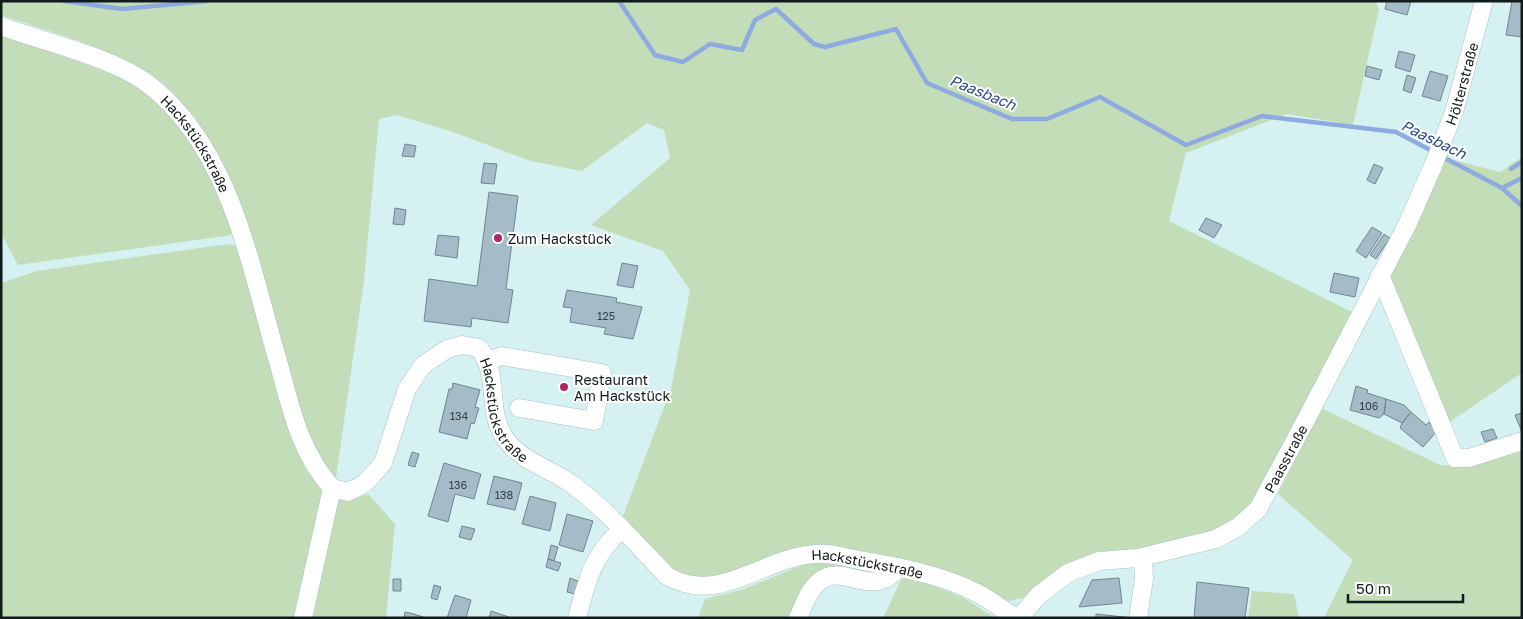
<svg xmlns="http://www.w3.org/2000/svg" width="1523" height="619" font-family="'Golos Text',sans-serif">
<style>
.green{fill:#c2ddb7}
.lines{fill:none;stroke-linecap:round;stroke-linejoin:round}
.stream{stroke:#8daae1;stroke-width:4.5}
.building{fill:#a5bbc7;stroke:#708590}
.minor-casing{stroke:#a7c2c3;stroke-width:19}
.minor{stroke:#fff;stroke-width:18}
.poi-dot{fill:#af2566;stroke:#fff;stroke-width:2}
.labels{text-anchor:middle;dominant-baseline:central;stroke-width:4;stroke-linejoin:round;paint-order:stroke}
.number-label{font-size:11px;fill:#364347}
.street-label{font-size:14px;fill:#111b1c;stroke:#fff}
.poi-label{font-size:14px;fill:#111b1c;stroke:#fff;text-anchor:start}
.water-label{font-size:15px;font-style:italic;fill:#2a4a8c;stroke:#fff}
</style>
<rect width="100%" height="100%" fill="#d5f1f2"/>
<!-- green -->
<path class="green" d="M 1,1 L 1375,1 L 1379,9 L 1353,125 L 1287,114 L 1186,153 L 1169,221 L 1352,312 L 1252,504 L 1235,523 L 1184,543 L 1097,555 L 1067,564 L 1023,598 L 1009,601 L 925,566 L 834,545 L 793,550 L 712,581 L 677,573 L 623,516 L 671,389 L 690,290 L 663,251 L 591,225 L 670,158 L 664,130 L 647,123 L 582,171 L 531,161 L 453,132 L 397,115 L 379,119 L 364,280 L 336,478 L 324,466 L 312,448 L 221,162 L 195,117 L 163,83 L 134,64 L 80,41 L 1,15 Z
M 1,33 L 130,81 L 162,104 L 187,132 L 212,175 L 235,233 L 225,236 L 18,265 L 1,233 Z
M 1522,157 L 1522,373 L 1448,423 L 1386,278 L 1445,158 L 1500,172 Z
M 228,244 L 237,246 L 243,265 L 289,428 L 305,468 L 325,495 L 298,618 L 1,618 L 1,283 L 37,271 Z
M 1321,408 L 1440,465 L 1459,466 L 1522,448 L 1522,618 L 1324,618 L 1353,560 L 1278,494 Z
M 369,495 L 395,524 L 386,618 L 303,618 L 334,499 Z
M 807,563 L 841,564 L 887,571 L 878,577 L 840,569 L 792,618 L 698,618 L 705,599 L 744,589 Z
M 904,574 L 964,598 L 995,618 L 883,618 Z
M 1252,591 L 1294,594 L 1299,618 L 1248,618 Z"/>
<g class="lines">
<!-- stream -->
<path class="stream" d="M 64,1 L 122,9 L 207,1
M 619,1 L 655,55 L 683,62 L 710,44 L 742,50 L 755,20 L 776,9 L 814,44 L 825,47 L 896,29 L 927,83 L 1012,119 L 1047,119 L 1100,97 L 1186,145 L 1262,116 L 1396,132 L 1434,152
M 1441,156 L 1502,188 L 1522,206
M 1511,169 L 1522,162
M 1502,188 L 1522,178"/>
</g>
<!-- building -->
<path class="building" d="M 1387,1 L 1411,1 L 1407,15 L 1385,9 Z
M 1512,1 L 1522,1 L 1522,37 L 1506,35 Z
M 1399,51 L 1415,55 L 1410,72 L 1395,67 Z
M 1367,66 L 1382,70 L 1379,80 L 1365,76 Z
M 1430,71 L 1448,76 L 1440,101 L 1422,96 Z
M 1407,75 L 1416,78 L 1411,93 L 1403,90 Z
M 405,144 L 416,146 L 414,157 L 402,156 Z
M 484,163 L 497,164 L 494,184 L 481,183 Z
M 1374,164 L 1383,168 L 1375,184 L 1367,180 Z
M 489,192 L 518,196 L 506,289 L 513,290 L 508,323 L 472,318 L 471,327 L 424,321 L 429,279 L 477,286 Z
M 395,208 L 406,210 L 404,225 L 393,224 Z
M 1206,218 L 1222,225 L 1214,238 L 1199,230 Z
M 1372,227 L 1382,233 L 1366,258 L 1356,251 Z
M 1384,234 L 1390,238 L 1376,259 L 1370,255 Z
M 438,235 L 459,237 L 457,258 L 435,255 Z
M 622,263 L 638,266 L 633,288 L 617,285 Z
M 1334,273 L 1359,278 L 1355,297 L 1330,292 Z
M 567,290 L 617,298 L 616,302 L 642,307 L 633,339 L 604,334 L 606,328 L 570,322 L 572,308 L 563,307 Z
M 453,383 L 480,390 L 475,407 L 479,408 L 474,424 L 471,423 L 467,439 L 439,432 L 449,389 L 452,389 Z
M 1356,386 L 1368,390 L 1367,393 L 1386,399 L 1384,414 L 1379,418 L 1350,410 Z
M 1386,399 L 1404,405 L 1411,412 L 1402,423 L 1384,414 Z
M 1411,412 L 1426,425 L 1429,422 L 1438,430 L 1423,447 L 1400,428 L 1402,423 Z
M 1522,413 L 1522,432 L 1515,415 Z
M 1493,429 L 1497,438 L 1485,442 L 1481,432 Z
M 412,452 L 419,454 L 415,467 L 408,465 Z
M 444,463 L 481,474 L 474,499 L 455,494 L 448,522 L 428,516 Z
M 494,476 L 522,483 L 515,510 L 487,504 Z
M 530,496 L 556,503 L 550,531 L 522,524 Z
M 567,514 L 593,521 L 583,552 L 559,545 Z
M 462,526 L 475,529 L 471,540 L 459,537 Z
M 551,545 L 558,547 L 554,561 L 548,559 Z
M 548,559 L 561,563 L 558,571 L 546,567 Z
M 570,578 L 578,581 L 575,594 L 567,592 Z
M 1119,578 L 1122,603 L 1079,607 L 1092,580 Z
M 393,579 L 401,579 L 401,591 L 393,591 Z
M 1197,582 L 1249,588 L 1245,618 L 1194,618 Z
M 434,585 L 441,587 L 437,600 L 431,598 Z
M 455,595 L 471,600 L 466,618 L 447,618 Z
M 491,611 L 509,617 L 509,618 L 489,618 Z
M 405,612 L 414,614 L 426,618 L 404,618 Z
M 1096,614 L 1133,618 L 1096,618 Z"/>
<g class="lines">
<defs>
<g id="minor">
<path id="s1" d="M 1,26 C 46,43 115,57 152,87 C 232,152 250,267 278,361 C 291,408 299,451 332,488 L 348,492 L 364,484 L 383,463 L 407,389 L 423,365 L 447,349 L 462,345 L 479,348 C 502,380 484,410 507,441 C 524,463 552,469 573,485 C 608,511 637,545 667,576 C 724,608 768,550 827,554 C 839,555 852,559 864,561 C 903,568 942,575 977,593 C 991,600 1003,610 1016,618"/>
<path d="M 1380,275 L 1455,458 L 1469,458 L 1522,441"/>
<path d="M 488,361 L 502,356 L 602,373 L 594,421 L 519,408"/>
<path d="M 303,618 L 332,488"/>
<path d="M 577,618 C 587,581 592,556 621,530"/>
<path d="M 798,618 C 804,605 809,589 820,581 C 844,562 873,601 899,567"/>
<path id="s2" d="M 1019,618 L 1039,595 L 1068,573 L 1099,561 L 1138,558 L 1216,539 L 1238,527 L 1258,509 L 1308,416 L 1407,225 L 1433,166 L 1454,112 L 1484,1"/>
<path d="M 1138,618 L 1144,579 L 1143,557"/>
</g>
</defs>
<!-- minor casing -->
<use href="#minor" class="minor-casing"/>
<!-- minor -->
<use href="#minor" class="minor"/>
</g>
<!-- markers -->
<g class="poi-dot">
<circle cx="498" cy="238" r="5"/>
<circle cx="564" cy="387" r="5"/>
</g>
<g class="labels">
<!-- number labels -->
<g class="number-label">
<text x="606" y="315">125</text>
<text x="1369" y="405">106</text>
<text x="459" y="415">134</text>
<text x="458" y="484">136</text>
<text x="504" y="494">138</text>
</g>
<!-- street labels -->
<g class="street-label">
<text stroke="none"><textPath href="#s2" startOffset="744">Hölterstraße</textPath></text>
<text stroke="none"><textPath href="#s1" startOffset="236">Hackstückstraße</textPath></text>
<text stroke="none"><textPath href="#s1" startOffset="909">Hackstückstraße</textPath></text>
<text stroke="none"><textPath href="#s2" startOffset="329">Paasstraße</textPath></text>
<text stroke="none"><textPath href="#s1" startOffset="1358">Hackstückstraße</textPath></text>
</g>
<!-- poi labels -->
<g class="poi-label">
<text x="508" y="238">Zum Hackstück</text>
<text x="574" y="379">Restaurant<tspan x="574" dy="16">Am Hackstück</tspan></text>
</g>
<!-- water labels -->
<g class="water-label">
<text transform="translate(983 92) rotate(22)">Paasbach</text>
<text transform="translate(1434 139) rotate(26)">Paasbach</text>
</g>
</g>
<!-- border -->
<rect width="1523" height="619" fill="none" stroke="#111b1c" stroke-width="5"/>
<!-- scale -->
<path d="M1348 594v8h115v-8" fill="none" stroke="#111b1c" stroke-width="2.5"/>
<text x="1356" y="594" font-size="15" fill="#111b1c" stroke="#ffffff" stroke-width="4" paint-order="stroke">50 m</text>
</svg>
